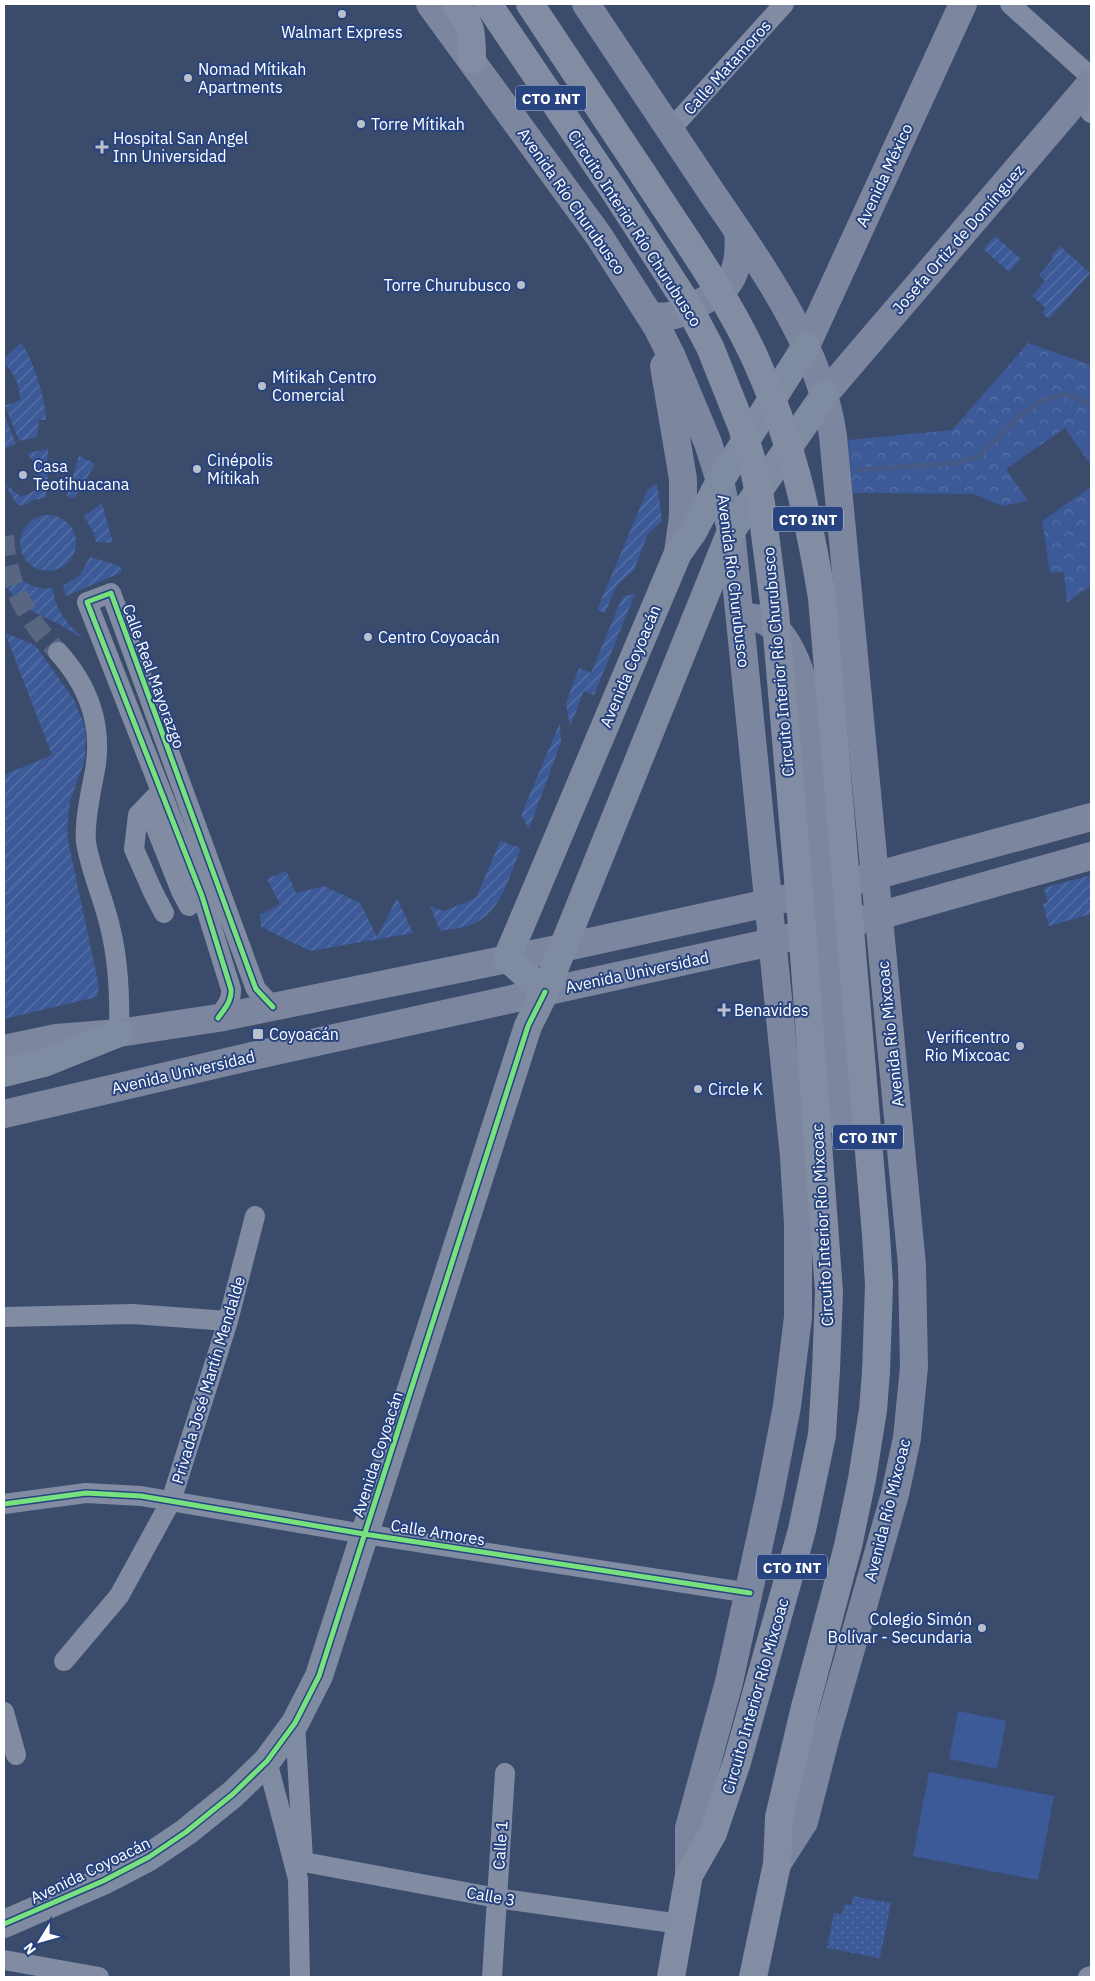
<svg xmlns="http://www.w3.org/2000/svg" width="1095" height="1981" font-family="'IBM Plex Sans',sans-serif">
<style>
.grass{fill:url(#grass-dots)}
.forest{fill:url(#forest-crowns)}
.park{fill:#3c5a97}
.garden{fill:url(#garden-furrows)}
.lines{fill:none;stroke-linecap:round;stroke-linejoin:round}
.stream{stroke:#475a85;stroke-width:5}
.street-tunnel{stroke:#586682;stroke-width:20;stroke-dasharray:20 10;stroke-linecap:butt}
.street{stroke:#818ca2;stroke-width:20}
.secondary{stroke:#7c879f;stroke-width:28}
.primary{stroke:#7f8ba1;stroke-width:28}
.highway{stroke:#828ca2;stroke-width:28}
.highway-bridge{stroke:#828ca2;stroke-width:28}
.cycleway-casing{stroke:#274480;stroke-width:8}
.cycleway{stroke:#77e17e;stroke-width:5}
.poi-dot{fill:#bac0cc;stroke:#274480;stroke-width:2}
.labels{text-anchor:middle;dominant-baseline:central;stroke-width:4;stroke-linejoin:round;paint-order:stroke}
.shield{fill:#274480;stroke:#bec7d9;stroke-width:1}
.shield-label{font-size:15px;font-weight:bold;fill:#fff}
.poi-label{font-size:16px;fill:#fff;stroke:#274480;text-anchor:start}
.street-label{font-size:16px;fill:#fff;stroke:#274480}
</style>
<defs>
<pattern id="grass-dots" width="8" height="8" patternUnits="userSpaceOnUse" patternTransform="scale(1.25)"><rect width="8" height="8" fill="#3c5a97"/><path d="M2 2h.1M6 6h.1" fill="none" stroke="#5973a7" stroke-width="1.8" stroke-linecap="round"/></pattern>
<pattern id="forest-crowns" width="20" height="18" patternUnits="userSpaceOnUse" patternTransform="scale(1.25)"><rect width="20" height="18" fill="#3c5a97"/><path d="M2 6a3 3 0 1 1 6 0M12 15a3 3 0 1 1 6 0" fill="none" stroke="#5973a7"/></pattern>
<pattern id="garden-furrows" width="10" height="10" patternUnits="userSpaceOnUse" patternTransform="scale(1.25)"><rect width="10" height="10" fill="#3c5a97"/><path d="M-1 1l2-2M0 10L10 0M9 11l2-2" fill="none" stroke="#5973a7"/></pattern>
</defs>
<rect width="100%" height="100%" fill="#3b4b6c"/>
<!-- grass -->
<path class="grass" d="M 853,1896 L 891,1903 L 880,1958 L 827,1948 L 834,1913 L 842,1914 L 845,1904 L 852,1905 Z"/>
<!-- forest -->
<path class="forest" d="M 1028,343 L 1091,365 L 1091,465 L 1065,428 L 1006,469 L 1028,501 L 1002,506 L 974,494 L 853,493 L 848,440 L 952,430 Z
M 1091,487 L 1091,585 L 1067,603 L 1064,572 L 1050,573 L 1042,521 Z"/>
<!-- park -->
<path class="park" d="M 958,1711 L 1006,1721 L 997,1769 L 949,1759 Z
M 929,1772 L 1054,1796 L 1038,1880 L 913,1856 Z"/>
<!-- garden -->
<path class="garden" d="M 995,236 L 1021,259 L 1009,272 L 983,249 Z
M 1060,246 L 1090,273 L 1049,319 L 1042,313 L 1046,308 L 1032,296 L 1045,281 L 1039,275 L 1053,259 L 1051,257 Z
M 21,343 C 33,359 46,400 46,420 L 39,420 L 37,437 L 19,441 L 5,405 L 14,403 L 20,400 C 20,387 15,374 6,365 L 4,365 L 4,359 Z
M 4,414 L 16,444 L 4,449 Z
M 48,449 L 47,492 L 45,498 L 33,500 L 23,506 L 17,504 L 4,483 L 21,497 C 25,495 32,493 36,490 C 49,480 33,461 27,453 Z
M 79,456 L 92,462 L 94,466 L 74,499 L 67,496 Z
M 657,483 L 662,521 L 648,534 L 634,570 L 617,585 L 605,613 L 597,610 L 647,491 Z
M 102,503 L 113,543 L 96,542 L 94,533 L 84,516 Z
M20 543a28 28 0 1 1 56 0a28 28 0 1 1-56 0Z
M 90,557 L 117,565 L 120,567 L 122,572 L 66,596 L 63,586 L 80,575 Z
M 16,574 C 25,585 39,590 53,588 C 54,611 69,625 85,640 L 59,624 L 21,606 L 4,583 Z
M 635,594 L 594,695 L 584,691 L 570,727 L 566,703 L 579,668 L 591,673 L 619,605 L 624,596 Z
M 5,633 L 35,645 L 73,698 L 83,721 L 86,734 L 85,760 L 70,801 L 67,827 L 68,841 L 99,986 L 97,997 L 4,1019 L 4,775 L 52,755 Z
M 560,723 L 561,742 L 529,829 L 521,815 Z
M 500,841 L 521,848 C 510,874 502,910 475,923 C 464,928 452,929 440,931 L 430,906 L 444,911 L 476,898 Z
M 286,871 L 296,893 L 324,886 L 360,903 L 377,937 L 397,898 L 413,933 L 310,951 L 261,927 L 260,915 L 280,904 L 267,879 Z
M 1091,875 L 1091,914 L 1049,926 L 1043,904 L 1048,902 L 1044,888 Z"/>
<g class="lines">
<!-- stream -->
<path class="stream" d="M 857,470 L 956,463 L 979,456 L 1015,420 L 1040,401 L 1064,394 L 1091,404"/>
<!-- street-tunnel -->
<path class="street-tunnel" d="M 4,536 C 5,544 5,552 7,560 C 14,596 32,625 58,652"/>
<!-- street -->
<path class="street" d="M 1010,4 L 1091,77
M 1081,96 L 1091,113
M 670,130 L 784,4
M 58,652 C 88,685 103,725 95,770 C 91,791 84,822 86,842 C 90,869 104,900 110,927 C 119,962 120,997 119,1033
M 161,791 L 138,815 L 134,849 L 153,892 L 164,913
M 153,799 L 156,828 L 181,891 L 189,906
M 218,1018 C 225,1008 232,1001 231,989 L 202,896 L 87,602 L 111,593 L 254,984 L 256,989 L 273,1007
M 4,1317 L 133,1314 L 228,1321
M 4,1504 L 86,1493 L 141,1496 L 364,1534 L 750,1593
M 64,1661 L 119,1596 L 171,1501 L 228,1321 L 255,1216
M 4,1712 L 16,1755
M 295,1723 L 303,1860
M 267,1761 L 298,1879 L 300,1977
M 293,1860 L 497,1898 L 680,1924
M 4,1960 L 99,1977
M 492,1977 L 505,1773
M 1088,1977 L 1091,1976"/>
<!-- secondary -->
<path class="secondary" d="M 430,4 L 599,236 L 657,327 L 672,357 L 708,443 L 720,481 L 731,531 L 794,1157 L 798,1225 L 798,1317 L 787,1406 L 770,1494 L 729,1682 L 689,1828 L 689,1875
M 586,4 C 626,64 666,124 706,184 C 758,262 819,341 833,436 L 912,1265 L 914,1367 L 907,1438 L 895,1494 L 825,1740 L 804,1822 L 777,1864
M 650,316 C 675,318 677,315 698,304 C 705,300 712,297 719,292 C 738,279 740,252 738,232
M 806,346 L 963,4
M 664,366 L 683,479 L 683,516 L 678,553
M 825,394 L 1091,83
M 741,617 C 747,617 755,617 760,619 C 783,627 796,658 802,679 L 843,1125
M 4,1049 L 56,1038 L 119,1033 L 218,1018 L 562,948 L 768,903 L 874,876 L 1091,817
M 4,1114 L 257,1055 L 772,942 L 878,916 L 1091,856"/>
<!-- primary -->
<path class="primary" d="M 545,992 L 507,958 L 678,553 L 693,532 L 720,481 L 806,346
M 4,1073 L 44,1063 L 119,1033
M 4,1924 L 103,1881 L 149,1857 L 186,1832 L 233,1794 L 267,1761 L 295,1723 L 319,1676 L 528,1026 L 545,992 L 731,531 L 825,394"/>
<!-- highway -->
<path class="highway" d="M 456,4 C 472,28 472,31 472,60
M 488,4 L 615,192
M 530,4 L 643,174
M 671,1977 L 689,1875 L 713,1833 L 737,1762 L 802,1530 L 822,1435 L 826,1370
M 753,1977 L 777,1864 L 779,1817 L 805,1707 L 848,1546 L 862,1479 L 873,1410 L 876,1372"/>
<!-- highway-bridge -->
<path class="highway-bridge" d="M 643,174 C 682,234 725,293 755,358 C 791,437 808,513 822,598 L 876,1235 L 879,1285 L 876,1372
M 615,192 L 686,302 L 710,347 L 742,427 L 753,465 L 761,503 L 775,611 L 801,914 L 829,1292 L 826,1370"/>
<defs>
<path id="cycleway" d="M 218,1018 C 225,1008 232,1001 231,989 L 202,896 L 87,602 L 111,593 L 254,984 L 256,989 L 273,1007
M 4,1504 L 86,1493 L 141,1496 L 364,1534 L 750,1593
M 4,1924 L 103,1881 L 149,1857 L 186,1832 L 233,1794 L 267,1761 L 295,1723 L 319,1676 L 528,1026 L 545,992"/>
</defs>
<!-- cycleway casing -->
<use href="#cycleway" class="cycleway-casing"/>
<!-- cycleway -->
<use href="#cycleway" class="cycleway"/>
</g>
<!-- markers -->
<g class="poi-dot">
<circle cx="342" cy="14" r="5"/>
<circle cx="188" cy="78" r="5"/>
<circle cx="361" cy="124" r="5"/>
<path d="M99.5 139.5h5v5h5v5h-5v5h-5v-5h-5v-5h5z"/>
<circle cx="521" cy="285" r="5"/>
<circle cx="262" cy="386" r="5"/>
<circle cx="197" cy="469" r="5"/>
<circle cx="23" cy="475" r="5"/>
<circle cx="368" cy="637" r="5"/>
<path d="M721.5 1002.5h5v5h5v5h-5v5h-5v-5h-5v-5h5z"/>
<rect x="252" y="1028" width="12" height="12" rx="2.5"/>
<circle cx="1020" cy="1046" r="5"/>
<circle cx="698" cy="1089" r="5"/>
<circle cx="982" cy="1628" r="5"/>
</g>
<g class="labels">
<!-- shield labels -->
<g class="shield">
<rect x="516" y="85.5" width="70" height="25" rx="4"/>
<rect x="773" y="506.5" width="70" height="25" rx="4"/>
<rect x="833" y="1124.5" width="70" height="25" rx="4"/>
<rect x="757" y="1554.5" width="70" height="25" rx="4"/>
</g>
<g class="shield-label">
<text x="551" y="98">CTO INT</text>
<text x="808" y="519">CTO INT</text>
<text x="868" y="1137">CTO INT</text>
<text x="792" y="1567">CTO INT</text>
</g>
<!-- poi labels -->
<g class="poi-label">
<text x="342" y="32" text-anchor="middle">Walmart Express</text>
<text x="198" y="69">Nomad Mítikah<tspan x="198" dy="18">Apartments</tspan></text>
<text x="371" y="124">Torre Mítikah</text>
<text x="113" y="138">Hospital San Angel<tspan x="113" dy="18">Inn Universidad</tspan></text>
<text x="511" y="285" text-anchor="end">Torre Churubusco</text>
<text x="272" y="377">Mítikah Centro<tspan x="272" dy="18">Comercial</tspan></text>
<text x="207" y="460">Cinépolis<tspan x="207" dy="18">Mítikah</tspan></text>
<text x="33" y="466">Casa<tspan x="33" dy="18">Teotihuacana</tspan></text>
<text x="378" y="637">Centro Coyoacán</text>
<text x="734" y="1010">Benavides</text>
<text x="269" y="1034">Coyoacán</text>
<text x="1010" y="1037" text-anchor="end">Verificentro<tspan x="1010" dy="18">Rio Mixcoac</tspan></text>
<text x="708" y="1089">Circle K</text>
<text x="972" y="1619" text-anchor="end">Colegio Simón<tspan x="972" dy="18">Bolívar - Secundaria</tspan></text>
</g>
<!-- street labels -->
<g class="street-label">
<text transform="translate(727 67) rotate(-48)">Calle Matamoros</text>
<text transform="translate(884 175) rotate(-65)">Avenida México</text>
<text transform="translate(572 201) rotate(55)">Avenida Río Churubusco</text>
<text transform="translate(635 228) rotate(57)">Circuito Interior Río Churubusco</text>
<text transform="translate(958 239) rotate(-49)">Josefa Ortiz de Domínguez</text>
<text transform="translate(734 581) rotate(83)">Avenida Río Churubusco</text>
<text transform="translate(778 662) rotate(-95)">Circuito Interior Río Churubusco</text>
<text transform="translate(630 666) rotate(-67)">Avenida Coyoacán</text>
<text transform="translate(154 676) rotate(70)">Calle Real Mayorazgo</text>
<text transform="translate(637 972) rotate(-12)">Avenida Universidad</text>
<text transform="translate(890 1034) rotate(-96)">Avenida Río Mixcoac</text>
<text transform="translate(183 1072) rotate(-13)">Avenida Universidad</text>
<text transform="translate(822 1225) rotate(-93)">Circuito Interior Río Mixcoac</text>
<text transform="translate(208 1380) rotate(-73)">Privada José Martín Mendalde</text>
<text transform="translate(377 1454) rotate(-72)">Avenida Coyoacán</text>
<text transform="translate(887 1510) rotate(-76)">Avenida Río Mixcoac</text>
<text transform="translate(438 1532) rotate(9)">Calle Amores</text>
<text transform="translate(755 1696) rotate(-74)">Circuito Interior Río Mixcoac</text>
<text transform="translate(500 1845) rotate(-86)">Calle 1</text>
<text transform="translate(90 1870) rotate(-26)">Avenida Coyoacán</text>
<text transform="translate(491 1896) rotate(10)">Calle 3</text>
</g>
</g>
<!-- border -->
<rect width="1095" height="1981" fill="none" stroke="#ffffff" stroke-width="10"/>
<!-- north arrow -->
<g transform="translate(40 1941) rotate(233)" stroke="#274480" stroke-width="4" paint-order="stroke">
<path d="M0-4L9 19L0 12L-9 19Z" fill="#ffffff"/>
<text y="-8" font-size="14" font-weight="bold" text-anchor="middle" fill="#ffffff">N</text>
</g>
</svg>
